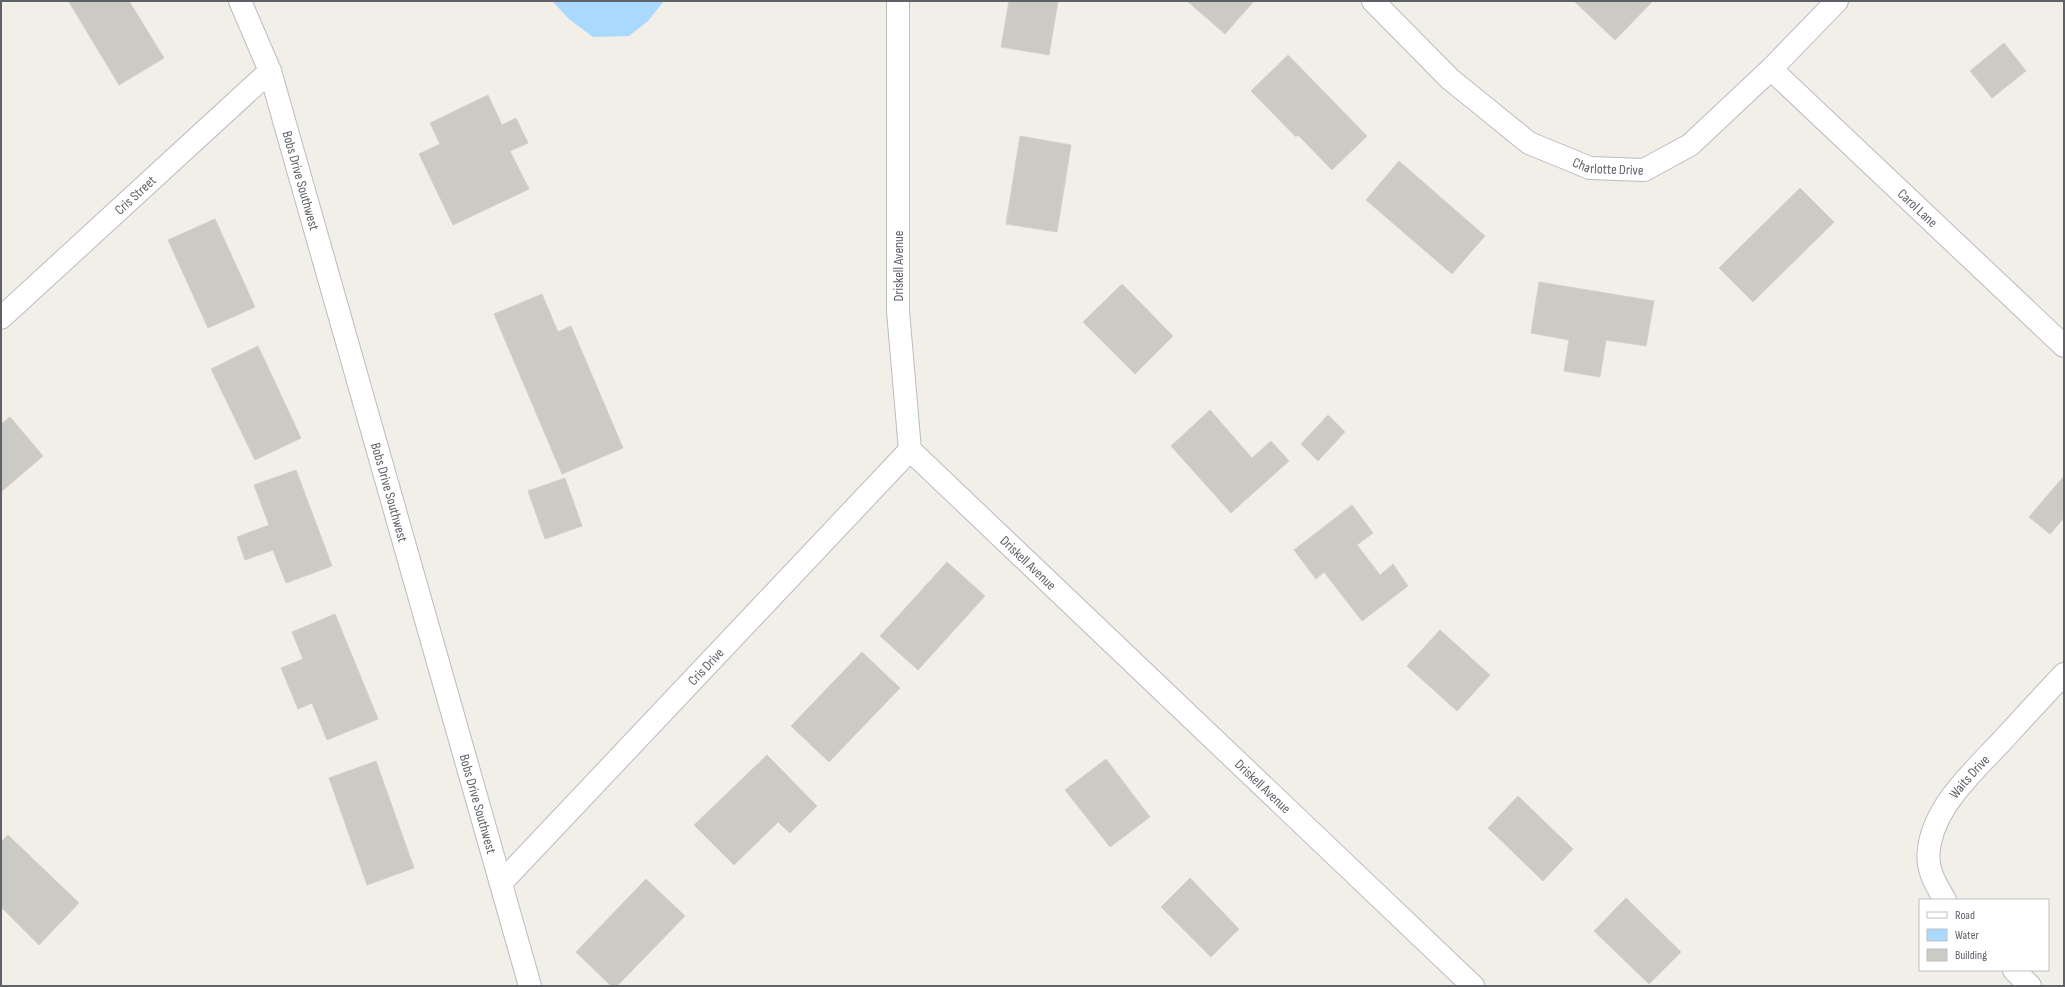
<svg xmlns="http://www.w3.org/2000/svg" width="2065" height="987" font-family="'Sofia Sans Condensed',sans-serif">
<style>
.water{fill:#a9d9ff}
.building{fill:#cccac4;stroke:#d6d1c4}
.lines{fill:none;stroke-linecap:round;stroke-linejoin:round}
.minor-casing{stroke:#b9bcc1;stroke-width:24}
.minor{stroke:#fff;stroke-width:22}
.labels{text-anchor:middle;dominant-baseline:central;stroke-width:3;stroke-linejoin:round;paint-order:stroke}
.street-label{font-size:14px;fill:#5e6268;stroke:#fff}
</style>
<rect width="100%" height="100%" fill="#f1efe7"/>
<!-- water -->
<path class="water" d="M 552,1 L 664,1 L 648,21 L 629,36 L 593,37 L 569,19 Z"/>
<!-- building -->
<path class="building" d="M 71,1 L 129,1 L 164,58 L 119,85 L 69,2 Z
M 1009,1 L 1058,1 L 1049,55 L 1001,47 Z
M 1187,1 L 1254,1 L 1225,34 Z
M 1574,1 L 1653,1 L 1615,40 Z
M 2004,43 L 2026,71 L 1992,98 L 1970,71 Z
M 1288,55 L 1367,136 L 1332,170 L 1298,135 L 1296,137 L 1251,91 Z
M 488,95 L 502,125 L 516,118 L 528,143 L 510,151 L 529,189 L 453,225 L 419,154 L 440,144 L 430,123 Z
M 1020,136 L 1071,145 L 1057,232 L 1006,224 Z
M 1399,161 L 1485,236 L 1452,274 L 1366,200 Z
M 1800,188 L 1834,222 L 1753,302 L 1719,268 Z
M 215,219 L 255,307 L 208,328 L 168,240 Z
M 1539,282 L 1654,301 L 1646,346 L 1606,340 L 1600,377 L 1564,371 L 1569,340 L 1531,333 Z
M 1122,284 L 1173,336 L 1135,374 L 1083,322 Z
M 542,294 L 558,332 L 571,326 L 623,448 L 562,474 L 494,314 Z
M 258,346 L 301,438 L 255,460 L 211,369 Z
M 1210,410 L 1252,458 L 1271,441 L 1289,461 L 1231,513 L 1171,446 Z
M 1328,415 L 1345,432 L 1318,461 L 1301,444 Z
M 10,417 L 43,456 L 1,492 L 1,424 Z
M 296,470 L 332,566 L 286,583 L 273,550 L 245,560 L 237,537 L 269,525 L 254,485 Z
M 2064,476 L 2064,518 L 2050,534 L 2029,517 Z
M 565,478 L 582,526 L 545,539 L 528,491 Z
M 1352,505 L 1373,533 L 1357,545 L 1380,575 L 1393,564 L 1408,586 L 1362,621 L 1324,572 L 1316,579 L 1294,550 Z
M 947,562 L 985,596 L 918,670 L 880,636 Z
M 335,614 L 378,719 L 327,740 L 312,703 L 298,709 L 281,668 L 303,659 L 292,632 Z
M 1440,630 L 1490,675 L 1457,711 L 1407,666 Z
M 862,652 L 900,688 L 829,762 L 791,726 Z
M 767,755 L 817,806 L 790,833 L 778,822 L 734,865 L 694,825 Z
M 1106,759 L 1150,817 L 1110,847 L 1065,790 Z
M 376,761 L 414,868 L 367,885 L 329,778 Z
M 1518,796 L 1573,849 L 1543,881 L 1488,828 Z
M 8,835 L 79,903 L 39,945 L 1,907 L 1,842 Z
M 1190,878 L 1239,929 L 1211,957 L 1161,907 Z
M 646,879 L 685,916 L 617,986 L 611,986 L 576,952 Z
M 1626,898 L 1681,952 L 1649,984 L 1594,931 Z"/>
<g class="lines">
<defs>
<g id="minor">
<path id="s1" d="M 240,1 L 270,71 L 530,986"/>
<path id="s2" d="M 898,1 L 898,311 L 910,450 L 1473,986"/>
<path id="s3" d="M 1373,1 L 1450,79 L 1529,143 L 1590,168 L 1644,170 L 1690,145 L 1771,69 L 1837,1"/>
<path id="s4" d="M 1771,69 L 2064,346"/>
<path id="s5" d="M 1,318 L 270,71"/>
<path id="s6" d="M 501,883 L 910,450"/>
<path id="s7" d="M 1945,900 C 1935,883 1926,869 1929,849 C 1934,806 1974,771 2002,741 C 2023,718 2043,696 2064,674"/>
<path d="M 2014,970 L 2030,986"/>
</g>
</defs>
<!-- minor casing -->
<use href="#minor" class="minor-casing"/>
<!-- minor -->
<use href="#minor" class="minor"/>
</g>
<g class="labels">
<!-- street labels -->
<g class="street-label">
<text stroke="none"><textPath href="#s3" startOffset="295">Charlotte Drive</textPath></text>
<text stroke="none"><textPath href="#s1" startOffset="190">Bobs Drive Southwest</textPath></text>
<text stroke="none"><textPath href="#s5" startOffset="182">Cris Street</textPath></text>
<text stroke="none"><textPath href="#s4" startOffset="202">Carol Lane</textPath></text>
<text transform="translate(898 266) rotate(-90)">Driskell Avenue</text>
<text stroke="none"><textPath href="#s1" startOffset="514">Bobs Drive Southwest</textPath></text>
<text stroke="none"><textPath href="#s2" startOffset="613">Driskell Avenue</textPath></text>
<text stroke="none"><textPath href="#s6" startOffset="298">Cris Drive</textPath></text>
<text stroke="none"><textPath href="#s7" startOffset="139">Waits Drive</textPath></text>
<text stroke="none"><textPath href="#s2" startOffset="937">Driskell Avenue</textPath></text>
<text stroke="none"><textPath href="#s1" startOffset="838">Bobs Drive Southwest</textPath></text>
</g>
</g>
<!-- border -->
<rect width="2065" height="987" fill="none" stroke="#5e6268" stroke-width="4"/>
<!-- legend -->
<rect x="1919" y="899" width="130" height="72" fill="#ffffff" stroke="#bfc0c3"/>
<rect x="1927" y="912" width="20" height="6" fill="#ffffff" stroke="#bfc0c3"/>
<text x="1955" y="919" font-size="12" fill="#5e6268">Road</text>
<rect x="1927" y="929" width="20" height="12" fill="#a9d9ff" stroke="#bfc0c3"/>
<text x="1955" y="939" font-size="12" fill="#5e6268">Water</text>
<rect x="1927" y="949" width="20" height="12" fill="#cccac4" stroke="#bfc0c3"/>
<text x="1955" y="959" font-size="12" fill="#5e6268">Building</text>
</svg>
